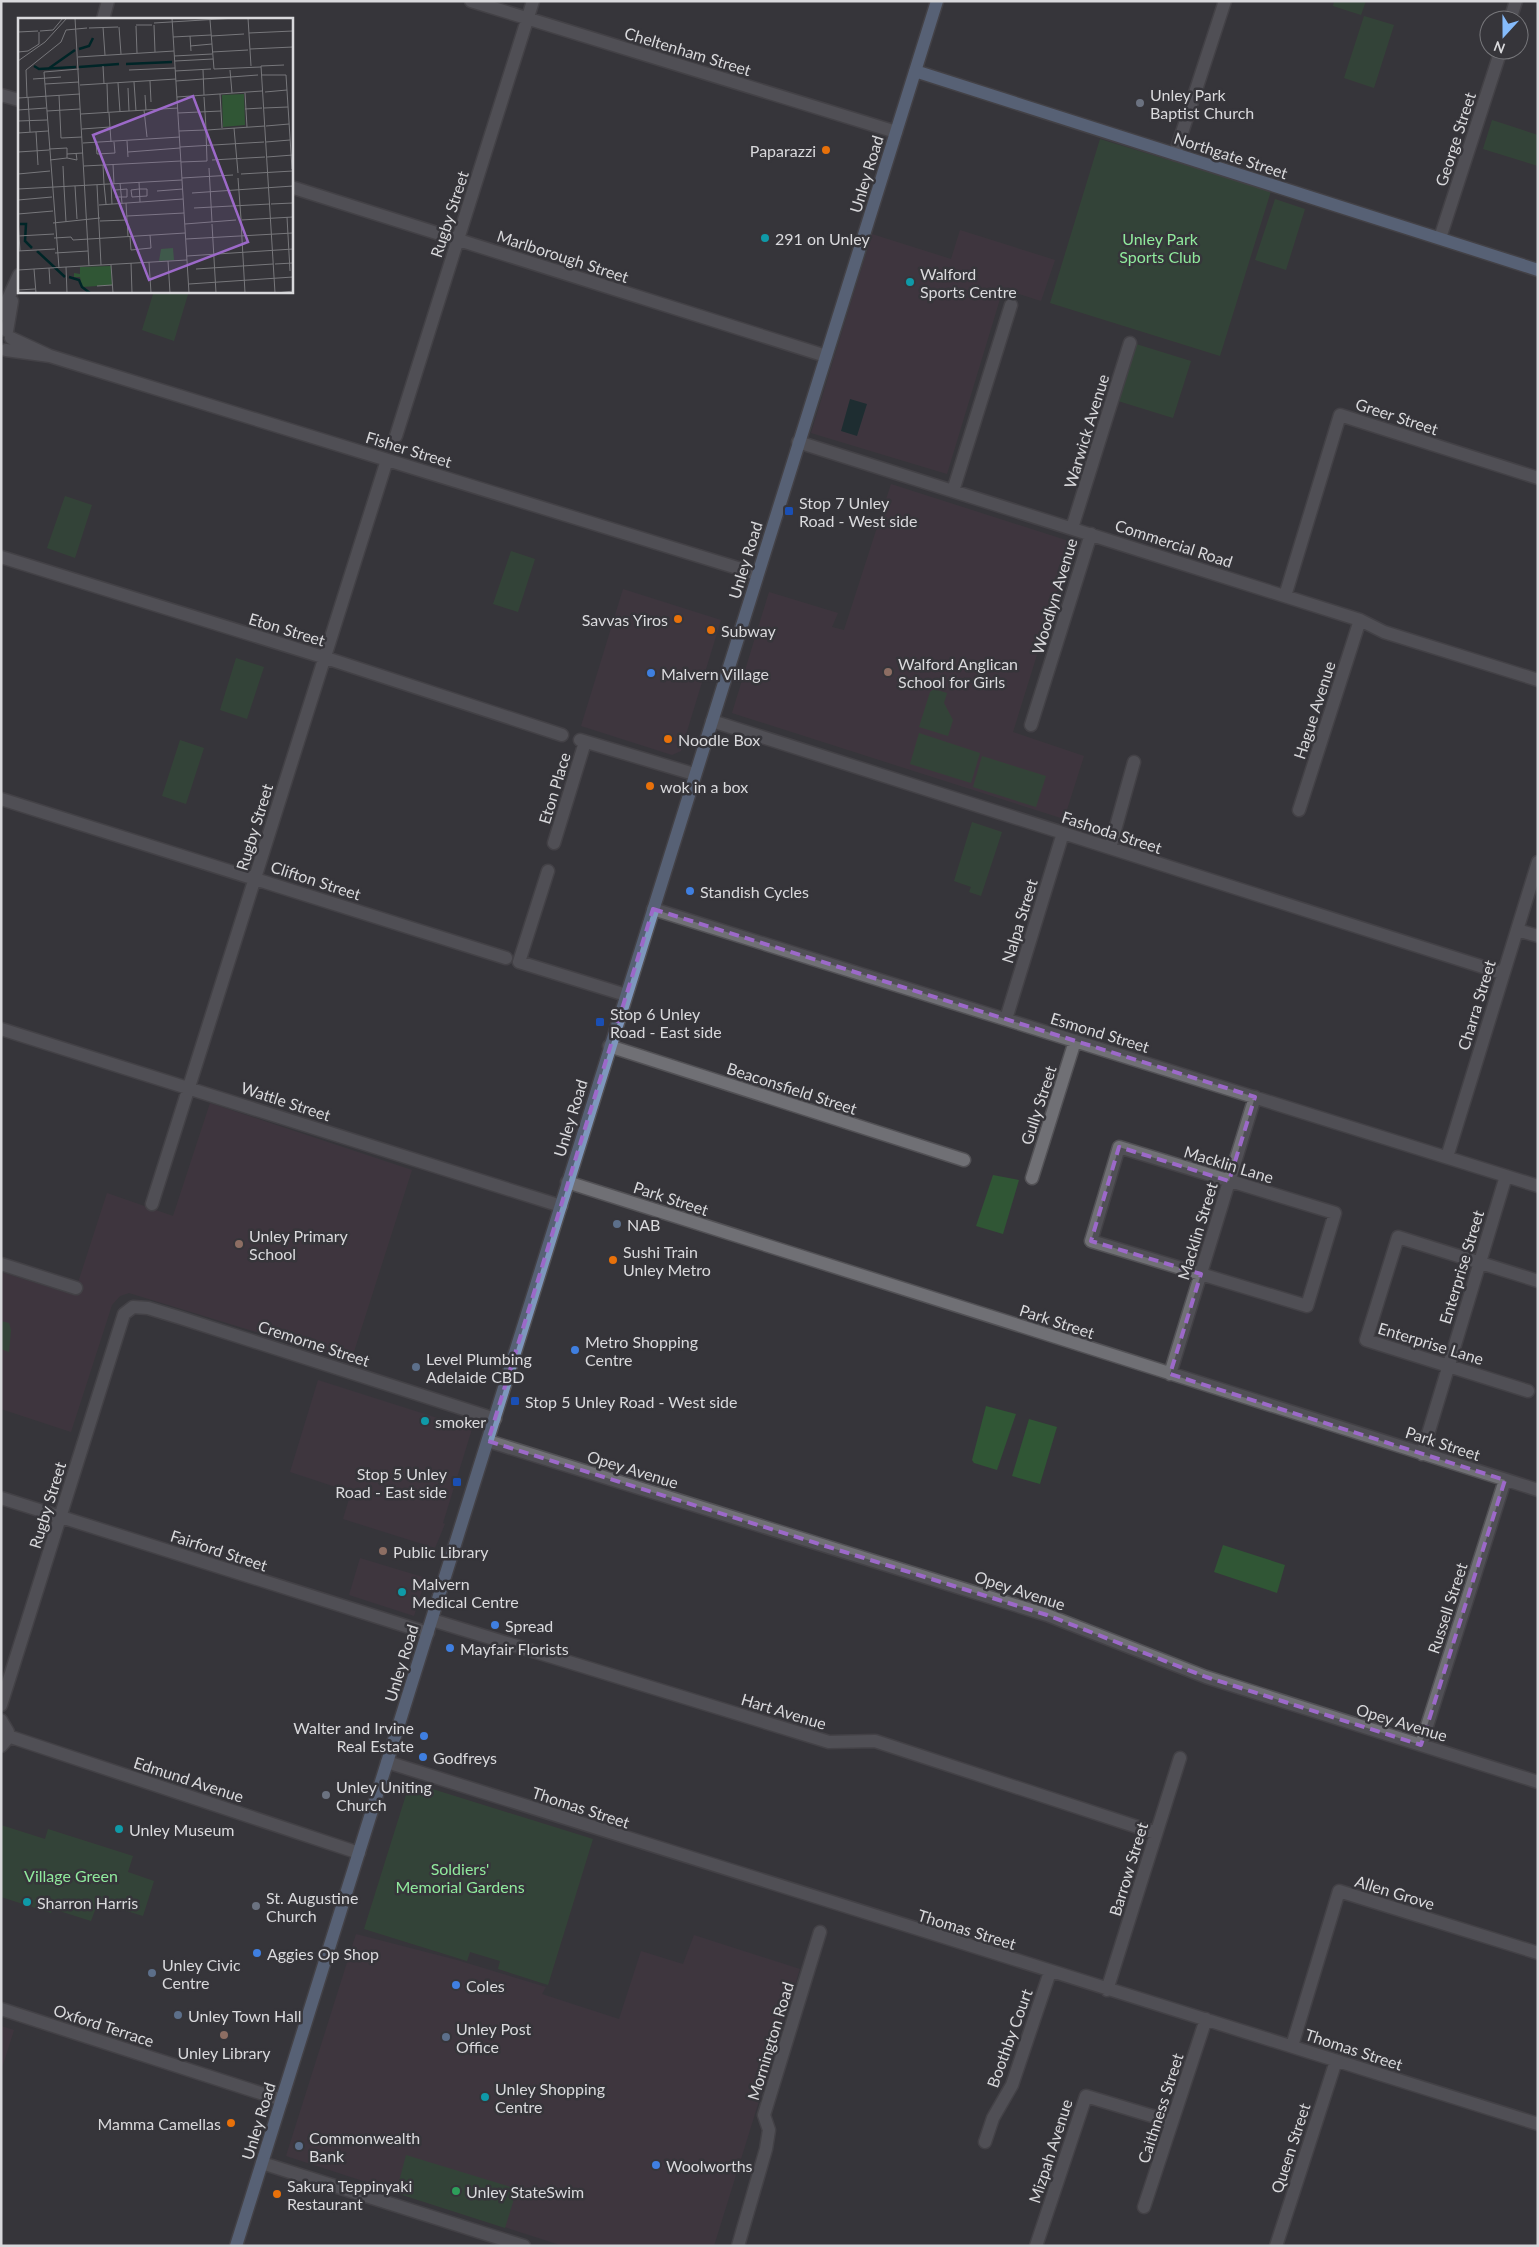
<svg xmlns="http://www.w3.org/2000/svg" width="1539" height="2247" font-family="Lato,sans-serif">
<style>
.commercial{fill:#473844}
.education{fill:#483743}
.green{fill:#305635}
.water{fill:#002527}
.lines{fill:none;stroke-linecap:round;stroke-linejoin:round}
.minor-casing{stroke:#525155;stroke-width:15}
.major-casing{stroke:#525155;stroke-width:15}
.minor{stroke:#707075;stroke-width:12}
.major{stroke:#7e97bd;stroke-width:12}
.marked{fill:none;stroke:#9c69c9;stroke-width:4;stroke-dasharray:10 6;stroke-linejoin:round}
.worship-dot{fill:#6b7280;stroke:#36353a;stroke-width:2}
.food-dot{fill:#e8710a;stroke:#36353a;stroke-width:2}
.culture-dot{fill:#0f9aa8;stroke:#36353a;stroke-width:2}
.transit-dot{fill:#1a4fb4;stroke:#36353a;stroke-width:2}
.education-dot{fill:#8d6e63;stroke:#36353a;stroke-width:2}
.shop-dot{fill:#3f7fe0;stroke:#36353a;stroke-width:2}
.service-dot{fill:#5c6f8a;stroke:#36353a;stroke-width:2}
.leisure-dot{fill:#2e9e5b;stroke:#36353a;stroke-width:2}
.labels{text-anchor:middle;dominant-baseline:central;stroke-width:5;stroke-linejoin:round;paint-order:stroke}
.street-label{font-size:16px;fill:#d9d9dc;stroke:#36353a}
.poi-label{font-size:16px;fill:#d9d9dc;stroke:#36353a;text-anchor:start}
.park-label{font-size:16px;fill:#90ea9d;stroke:#36353a}
.inset-river{fill:none;stroke:#002527;stroke-width:2.5}
.inset-road{fill:none;stroke:#77777b;stroke-width:1}
.view{fill:#9c69c9;fill-opacity:0.15;stroke:#9c69c9;stroke-width:2.5}
.inset-edge{fill:none;stroke:#d9d9dc;stroke-width:2.5}
</style>
<rect width="100%" height="100%" fill="#36353a"/>
<!-- commercial -->
<path class="commercial" d="M 623,589 L 721,620 L 681,751 L 672,755 L 581,726 Z
M 318,1380 L 472,1429 L 443,1523 L 445,1524 L 435,1548 L 343,1519 L 351,1492 L 290,1472 Z
M 360,1558 L 426,1578 L 414,1616 L 349,1595 Z
M 356,1934 L 457,1960 L 546,1987 L 542,1994 L 619,2019 L 641,1951 L 683,1964 L 694,1935 L 800,1969 L 714,2246 L 563,2246 L 286,2156 Z"/>
<!-- education -->
<path class="education" d="M 960,230 L 1055,260 L 1041,301 L 1003,289 L 947,474 L 811,433 L 872,234 L 951,259 Z
M 891,484 L 1072,542 L 1013,732 L 1084,756 L 1064,819 L 732,713 L 769,592 L 838,613 L 832,627 L 844,630 Z
M 210,1103 L 412,1170 L 351,1361 L 129,1293 L 120,1296 L 112,1305 L 71,1432 L 1,1409 L 1,1272 L 74,1295 L 107,1193 L 173,1216 Z
M 1,2026 L 14,2030 L 1,2071 Z"/>
<!-- green -->
<path class="green" d="M 1334,1 L 1366,1 L 1361,15 L 1333,6 Z
M 1364,16 L 1394,25 L 1374,88 L 1344,78 Z
M 1492,120 L 1538,135 L 1538,166 L 1483,149 Z
M 1100,139 L 1271,191 L 1220,356 L 1050,303 Z
M 1275,199 L 1305,209 L 1286,270 L 1255,260 Z
M 154,291 L 189,291 L 174,341 L 142,330 Z
M 1136,344 L 1191,361 L 1173,418 L 1118,401 Z
M 65,496 L 92,505 L 75,558 L 47,548 Z
M 511,551 L 535,559 L 518,612 L 493,604 Z
M 236,658 L 264,667 L 247,719 L 220,710 Z
M 934,689 L 947,693 L 944,703 L 953,720 L 948,736 L 919,727 L 930,692 Z
M 919,733 L 980,753 L 971,783 L 910,764 Z
M 180,740 L 204,748 L 186,804 L 162,796 Z
M 982,756 L 1046,776 L 1036,807 L 973,787 Z
M 972,822 L 1002,832 L 981,896 L 969,892 L 971,887 L 954,881 Z
M 993,1175 L 1019,1180 L 1003,1234 L 976,1226 Z
M 1,1321 L 9,1323 L 11,1330 L 9,1352 L 1,1349 Z
M 986,1406 L 1016,1414 L 997,1470 L 974,1463 L 972,1460 Z
M 1029,1419 L 1057,1427 L 1040,1484 L 1012,1476 Z
M 1223,1545 L 1285,1565 L 1277,1593 L 1214,1572 Z
M 410,1782 L 593,1839 L 548,1985 L 498,1969 L 500,1961 L 470,1952 L 467,1961 L 364,1929 Z
M 1,1825 L 45,1839 L 48,1829 L 133,1856 L 128,1872 L 154,1881 L 143,1916 L 98,1902 L 91,1921 L 53,1909 L 51,1913 L 1,1897 Z
M 406,2155 L 517,2189 L 505,2228 L 396,2193 Z"/>
<!-- water -->
<path class="water" d="M 850,399 L 867,404 L 857,436 L 841,431 Z"/>
<g class="lines">
<defs>
<path id="minor" d="M 471,1 L 896,132
M 103,19 L 108,1
M 1510,20 L 1516,1
M 1,95 L 19,100
M 1175,154 L 1225,1
M 291,187 L 826,356
M 1440,238 L 1501,50
M 1,314 L 19,275
M 7,331 L 12,301
M 6,350 L 50,356 L 11,338
M 50,356 L 757,574
M 396,436 L 533,1
M 798,442 L 1360,620 L 1384,632 L 1538,680
M 953,491 L 1011,305
M 1072,528 L 1130,343
M 1,557 L 323,657 L 562,735
M 1285,596 L 1340,415 L 1538,478
M 712,721 L 1502,973
M 1031,725 L 1091,534
M 580,740 L 694,774
M 1,799 L 506,958
M 1299,810 L 1360,620
M 554,843 L 585,742
M 1110,848 L 1134,762
M 548,871 L 519,962 L 626,995
M 653,909 L 1538,1186
M 1517,930 L 1538,936
M 1006,1019 L 1063,833
M 1,1029 L 561,1206
M 609,1046 L 964,1160
M 1119,1147 L 1335,1213 L 1307,1306 L 1091,1241 Z
M 1447,1157 L 1538,862
M 1032,1178 L 1075,1041
M 567,1182 L 1538,1490
M 152,1204 L 387,460
M 1,1264 L 76,1288
M 1170,1374 L 1255,1097
M 1528,1391 L 1366,1340 L 1398,1237 L 1538,1281
M 488,1441 L 1047,1615 L 1206,1677 L 1538,1782
M 1422,1454 L 1506,1176
M 1,1498 L 428,1633
M 432,1620 L 829,1742 L 875,1741 L 1156,1833
M 1,1705 L 124,1314 L 133,1307 L 148,1308 L 181,1318 L 495,1419
M 1,1720 L 8,1732 L 7,1739 L 1,1746
M 8,1736 L 359,1853
M 1421,1745 L 1505,1480
M 387,1762 L 1538,2124
M 1107,1990 L 1180,1758
M 1,2009 L 282,2100
M 1292,2046 L 1339,1891 L 1538,1953
M 985,2142 L 993,2118 L 1012,2085 L 1050,1972
M 262,2163 L 524,2246
M 1144,2207 L 1206,2019
M 738,2246 L 766,2149 L 769,2130 L 764,2115 L 820,1932
M 1036,2246 L 1086,2096 L 1172,2122
M 1276,2246 L 1336,2061"/>
<path id="major" d="M 915,71 L 1538,270
M 236,2246 L 937,1"/>
</defs>
<!-- minor casing -->
<use href="#minor" class="minor-casing"/>
<!-- major casing -->
<use href="#major" class="major-casing"/>
<!-- minor -->
<use href="#minor" class="minor"/>
<!-- major -->
<use href="#major" class="major"/>
</g>
<!-- marked area -->
<path d="M0 0H1539V2247H0ZM 653,909 L 1255,1097 L 1229,1181 L 1119,1147 L 1091,1241 L 1201,1274 L 1170,1374 L 1505,1480 L 1421,1745 L 1206,1677 L 1047,1615 L 488,1441 Z" fill="#36353a" fill-opacity=".55" fill-rule="evenodd"/>
<path class="marked" d="M 653,909 L 1255,1097 L 1229,1181 L 1119,1147 L 1091,1241 L 1201,1274 L 1170,1374 L 1505,1480 L 1421,1745 L 1206,1677 L 1047,1615 L 488,1441 Z"/>
<!-- markers -->
<g class="worship-dot">
<circle cx="1140" cy="103" r="5"/>
<circle cx="326" cy="1795" r="5"/>
<circle cx="256" cy="1906" r="5"/>
</g>
<g class="food-dot">
<circle cx="826" cy="150" r="5"/>
<circle cx="678" cy="619" r="5"/>
<circle cx="711" cy="630" r="5"/>
<circle cx="668" cy="739" r="5"/>
<circle cx="650" cy="786" r="5"/>
<circle cx="613" cy="1260" r="5"/>
<circle cx="231" cy="2123" r="5"/>
<circle cx="277" cy="2194" r="5"/>
</g>
<g class="culture-dot">
<circle cx="765" cy="238" r="5"/>
<circle cx="910" cy="282" r="5"/>
<circle cx="425" cy="1421" r="5"/>
<circle cx="402" cy="1592" r="5"/>
<circle cx="119" cy="1829" r="5"/>
<circle cx="27" cy="1902" r="5"/>
<circle cx="485" cy="2097" r="5"/>
</g>
<g class="transit-dot">
<rect x="784" y="506" width="10" height="10" rx="2.5"/>
<rect x="595" y="1017" width="10" height="10" rx="2.5"/>
<rect x="510" y="1396" width="10" height="10" rx="2.5"/>
<rect x="452" y="1477" width="10" height="10" rx="2.5"/>
</g>
<g class="education-dot">
<circle cx="888" cy="672" r="5"/>
<circle cx="239" cy="1244" r="5"/>
<circle cx="383" cy="1551" r="5"/>
<circle cx="224" cy="2035" r="5"/>
</g>
<g class="shop-dot">
<circle cx="651" cy="673" r="5"/>
<circle cx="690" cy="891" r="5"/>
<circle cx="575" cy="1350" r="5"/>
<circle cx="495" cy="1625" r="5"/>
<circle cx="450" cy="1648" r="5"/>
<circle cx="424" cy="1736" r="5"/>
<circle cx="423" cy="1757" r="5"/>
<circle cx="257" cy="1953" r="5"/>
<circle cx="456" cy="1985" r="5"/>
<circle cx="656" cy="2165" r="5"/>
</g>
<g class="service-dot">
<circle cx="617" cy="1224" r="5"/>
<circle cx="416" cy="1367" r="5"/>
<circle cx="152" cy="1973" r="5"/>
<circle cx="178" cy="2015" r="5"/>
<circle cx="446" cy="2037" r="5"/>
<circle cx="299" cy="2146" r="5"/>
</g>
<circle class="leisure-dot" cx="456" cy="2191" r="5"/>
<g class="labels">
<!-- street labels -->
<g class="street-label">
<text transform="translate(688 51) rotate(17)">Cheltenham Street</text>
<text transform="translate(1455 139) rotate(-72)">George Street</text>
<text transform="translate(1231 155) rotate(18)">Northgate Street</text>
<text transform="translate(866 174) rotate(-73)">Unley Road</text>
<text transform="translate(449 214) rotate(-72)">Rugby Street</text>
<text transform="translate(563 256) rotate(18)">Marlborough Street</text>
<text transform="translate(1397 416) rotate(18)">Greer Street</text>
<text transform="translate(1086 431) rotate(-73)">Warwick Avenue</text>
<text transform="translate(409 449) rotate(17)">Fisher Street</text>
<text transform="translate(1174 543) rotate(18)">Commercial Road</text>
<text transform="translate(745 560) rotate(-73)">Unley Road</text>
<text transform="translate(1054 596) rotate(-73)">Woodlyn Avenue</text>
<text transform="translate(287 629) rotate(17)">Eton Street</text>
<text transform="translate(1314 710) rotate(-72)">Hague Avenue</text>
<text transform="translate(554 788) rotate(-73)">Eton Place</text>
<text transform="translate(254 827) rotate(-73)">Rugby Street</text>
<text transform="translate(1112 832) rotate(18)">Fashoda Street</text>
<text transform="translate(316 880) rotate(18)">Clifton Street</text>
<text transform="translate(1019 921) rotate(-73)">Nalpa Street</text>
<text transform="translate(1476 1005) rotate(-73)">Charra Street</text>
<text transform="translate(1100 1032) rotate(17)">Esmond Street</text>
<text transform="translate(792 1088) rotate(18)">Beaconsfield Street</text>
<text transform="translate(286 1101) rotate(18)">Wattle Street</text>
<text transform="translate(1038 1105) rotate(-72)">Gully Street</text>
<text transform="translate(570 1118) rotate(-73)">Unley Road</text>
<text transform="translate(1229 1164) rotate(17)">Macklin Lane</text>
<text transform="translate(671 1198) rotate(18)">Park Street</text>
<text transform="translate(1197 1231) rotate(-73)">Macklin Street</text>
<text transform="translate(1461 1267) rotate(-73)">Enterprise Street</text>
<text transform="translate(1057 1321) rotate(18)">Park Street</text>
<text transform="translate(314 1343) rotate(18)">Cremorne Street</text>
<text transform="translate(1431 1343) rotate(17)">Enterprise Lane</text>
<text transform="translate(1443 1443) rotate(18)">Park Street</text>
<text transform="translate(633 1469) rotate(17)">Opey Avenue</text>
<text transform="translate(47 1505) rotate(-73)">Rugby Street</text>
<text transform="translate(219 1550) rotate(18)">Fairford Street</text>
<text transform="translate(1020 1590) rotate(18)">Opey Avenue</text>
<text transform="translate(1447 1608) rotate(-72)">Russell Street</text>
<text transform="translate(401 1663) rotate(-73)">Unley Road</text>
<text transform="translate(784 1711) rotate(17)">Hart Avenue</text>
<text transform="translate(1402 1722) rotate(17)">Opey Avenue</text>
<text transform="translate(189 1779) rotate(18)">Edmund Avenue</text>
<text transform="translate(581 1807) rotate(18)">Thomas Street</text>
<text transform="translate(1128 1869) rotate(-73)">Barrow Street</text>
<text transform="translate(1395 1892) rotate(17)">Allen Grove</text>
<text transform="translate(967 1929) rotate(17)">Thomas Street</text>
<text transform="translate(104 2025) rotate(18)">Oxford Terrace</text>
<text transform="translate(1009 2038) rotate(-70)">Boothby Court</text>
<text transform="translate(770 2041) rotate(-73)">Mornington Road</text>
<text transform="translate(1354 2049) rotate(18)">Thomas Street</text>
<text transform="translate(1160 2108) rotate(-72)">Caithness Street</text>
<text transform="translate(258 2121) rotate(-73)">Unley Road</text>
<text transform="translate(1290 2148) rotate(-72)">Queen Street</text>
<text transform="translate(1050 2151) rotate(-72)">Mizpah Avenue</text>
</g>
<!-- poi labels -->
<g class="poi-label">
<text x="1150" y="94">Unley Park<tspan x="1150" dy="18">Baptist Church</tspan></text>
<text x="816" y="150" text-anchor="end">Paparazzi</text>
<text x="775" y="238">291 on Unley</text>
<text x="920" y="273">Walford<tspan x="920" dy="18">Sports Centre</tspan></text>
<text x="799" y="502">Stop 7 Unley<tspan x="799" dy="18">Road - West side</tspan></text>
<text x="668" y="619" text-anchor="end">Savvas Yiros</text>
<text x="721" y="630">Subway</text>
<text x="898" y="663">Walford Anglican<tspan x="898" dy="18">School for Girls</tspan></text>
<text x="661" y="673">Malvern Village</text>
<text x="678" y="739">Noodle Box</text>
<text x="660" y="786">wok in a box</text>
<text x="700" y="891">Standish Cycles</text>
<text x="610" y="1013">Stop 6 Unley<tspan x="610" dy="18">Road - East side</tspan></text>
<text x="627" y="1224">NAB</text>
<text x="249" y="1235">Unley Primary<tspan x="249" dy="18">School</tspan></text>
<text x="623" y="1251">Sushi Train<tspan x="623" dy="18">Unley Metro</tspan></text>
<text x="585" y="1341">Metro Shopping<tspan x="585" dy="18">Centre</tspan></text>
<text x="426" y="1358">Level Plumbing<tspan x="426" dy="18">Adelaide CBD</tspan></text>
<text x="525" y="1401">Stop 5 Unley Road - West side</text>
<text x="435" y="1421">smoker</text>
<text x="447" y="1473" text-anchor="end">Stop 5 Unley<tspan x="447" dy="18">Road - East side</tspan></text>
<text x="393" y="1551">Public Library</text>
<text x="412" y="1583">Malvern<tspan x="412" dy="18">Medical Centre</tspan></text>
<text x="505" y="1625">Spread</text>
<text x="460" y="1648">Mayfair Florists</text>
<text x="414" y="1727" text-anchor="end">Walter and Irvine<tspan x="414" dy="18">Real Estate</tspan></text>
<text x="433" y="1757">Godfreys</text>
<text x="336" y="1786">Unley Uniting<tspan x="336" dy="18">Church</tspan></text>
<text x="129" y="1829">Unley Museum</text>
<text x="266" y="1897">St. Augustine<tspan x="266" dy="18">Church</tspan></text>
<text x="37" y="1902">Sharron Harris</text>
<text x="267" y="1953">Aggies Op Shop</text>
<text x="162" y="1964">Unley Civic<tspan x="162" dy="18">Centre</tspan></text>
<text x="466" y="1985">Coles</text>
<text x="188" y="2015">Unley Town Hall</text>
<text x="456" y="2028">Unley Post<tspan x="456" dy="18">Office</tspan></text>
<text x="224" y="2052" text-anchor="middle">Unley Library</text>
<text x="495" y="2088">Unley Shopping<tspan x="495" dy="18">Centre</tspan></text>
<text x="221" y="2123" text-anchor="end">Mamma Camellas</text>
<text x="309" y="2137">Commonwealth<tspan x="309" dy="18">Bank</tspan></text>
<text x="666" y="2165">Woolworths</text>
<text x="287" y="2185">Sakura Teppinyaki<tspan x="287" dy="18">Restaurant</tspan></text>
<text x="466" y="2191">Unley StateSwim</text>
</g>
<!-- park labels -->
<g class="park-label">
<text x="1160" y="238">Unley Park<tspan x="1160" dy="18">Sports Club</tspan></text>
<text x="460" y="1868">Soldiers'<tspan x="460" dy="18">Memorial Gardens</tspan></text>
<text x="71" y="1875">Village Green</text>
</g>
</g>
<!-- overview -->
<g transform="translate(18 18)">
<rect width="275" height="275" fill="#36353a"/>
<path d="M 226,76 L 227,107 L 205,109 L 204,77 ZM 155,230 L 156,242 L 141,243 L 143,231 ZM 93,248 L 94,267 L 64,269 L 62,259 L 56,259 L 56,255 L 62,256 L 62,249 Z" fill="#305635"/>
<path class="inset-river" d="M 61,31 L 71,28 L 75,20M 108,46 L 154,44M 16,48 L 21,51 L 58,49M 61,49 L 101,46M 30,51 L 57,32M 2,206 L 8,206 L 7,223 L 14,230M 19,233 L 47,259M 51,259 L 61,262 L 64,269 L 72,275"/>
<path class="inset-road" d="M 57,0 L 71,248M 154,0 L 171,275M 230,0 L 233,48M 192,2 L 196,51 L 243,49M 136,5 L 218,0M 118,7 L 134,7M 136,7 L 137,34M 118,8 L 119,35M 85,9 L 87,37M 101,9 L 103,36M 71,10 L 100,9M 22,13 L 35,12 L 45,0M 0,14 L 20,13M 231,15 L 275,13M 172,18 L 173,33M 193,18 L 226,16M 155,19 L 193,17M 172,28 L 194,26M 232,31 L 275,29M 0,34 L 10,33 L 21,26 L 21,14M 194,34 L 230,32M 156,38 L 194,36M 60,39 L 156,33M 0,43 L 27,24 L 49,0M 157,43 L 195,41M 85,48 L 86,66M 243,48 L 257,275M 243,48 L 266,47M 8,52 L 43,24 L 48,12 L 69,10M 8,52 L 9,79M 111,52 L 157,50M 185,52 L 186,77M 212,52 L 214,75M 157,53 L 193,51M 243,57 L 268,57 L 274,151M 15,61 L 43,59M 132,63 L 133,84M 158,63 L 240,57M 116,64 L 118,93M 100,65 L 102,94M 27,66 L 61,64M 89,66 L 90,95M 62,67 L 158,61M 110,70 L 111,93M 247,74 L 269,72M 227,75 L 229,109M 202,76 L 204,110M 41,77 L 43,120 L 64,119M 127,77 L 128,92M 10,79 L 12,114M 159,79 L 244,73M 186,79 L 188,110M 0,80 L 62,76M 246,90 L 270,89M 227,91 L 244,90M 0,92 L 28,90M 126,92 L 129,119M 29,93 L 62,91M 91,95 L 93,124M 160,95 L 203,93M 63,96 L 160,90M 0,103 L 29,102M 248,108 L 271,106M 216,110 L 220,155M 64,111 L 92,109M 189,112 L 247,108M 161,113 L 187,112M 18,114 L 20,147M 0,115 L 30,113M 109,123 L 110,139M 248,124 L 272,122M 65,125 L 162,119M 78,125 L 79,136 L 97,135 L 96,124M 162,129 L 246,124M 31,131 L 49,130 L 49,136M 0,134 L 31,132M 110,134 L 162,130M 49,136 L 65,135M 249,139 L 275,137M 49,140 L 59,142 L 58,135M 32,142 L 49,140 L 49,136M 194,142 L 247,139M 163,144 L 189,143 L 188,113M 95,146 L 96,166M 85,147 L 86,166M 45,148 L 46,169M 66,148 L 163,143M 191,150 L 194,204M 0,156 L 32,153M 223,156 L 275,153M 164,160 L 215,157M 220,160 L 223,201M 121,164 L 122,184M 102,165 L 104,185M 86,166 L 88,186M 93,166 L 94,186M 79,167 L 83,247M 57,168 L 59,201M 46,169 L 48,204M 0,171 L 164,162M 121,171 L 129,171 L 129,178 L 114,179 L 113,172 ZM 97,172 L 109,171 L 109,179 L 97,179M 139,173 L 165,171M 174,175 L 275,168M 0,182 L 34,179M 108,185 L 110,218M 253,186 L 275,185M 81,187 L 165,181M 176,190 L 252,186M 0,196 L 35,193M 109,198 L 166,195M 269,199 L 272,253M 0,201 L 2,233M 223,202 L 275,199M 82,203 L 109,202M 223,203 L 227,275M 35,205 L 82,200M 167,206 L 218,202M 194,206 L 198,275M 0,218 L 36,216M 112,218 L 113,232 L 133,230 L 132,217M 36,220 L 53,219 L 55,222 L 167,215M 168,221 L 275,215M 0,233 L 37,231M 37,235 L 70,233M 169,238 L 275,231M 150,243 L 152,275M 131,244 L 133,275M 113,245 L 114,275M 257,246 L 275,245M 93,247 L 95,275M 31,250 L 32,266M 41,250 L 26,54 L 61,51M 16,251 L 18,275M 178,251 L 255,246M 0,252 L 48,249M 171,266 L 275,259M 79,268 L 94,267M 0,272 L 17,271M 49,275 L 48,249 L 169,242M 259,275 L 275,273"/>
<path class="view" d="M 175,78 L 230,224 L 131,262 L 75,117 Z"/>
<rect width="275" height="275" class="inset-edge"/>
</g>
<!-- border -->
<rect width="1539" height="2247" fill="none" stroke="#d9d9dc" stroke-width="5"/>
<!-- north arrow -->
<g transform="translate(1504 35) rotate(201)"><circle r="24" fill="#36353a" stroke="#77777b"/>
<path d="M0-4L9 19L0 12L-9 19Z" fill="#85bbfb"/>
<text y="-8" font-size="14" font-weight="bold" text-anchor="middle" fill="#d9d9dc">N</text>
</g>
</svg>
